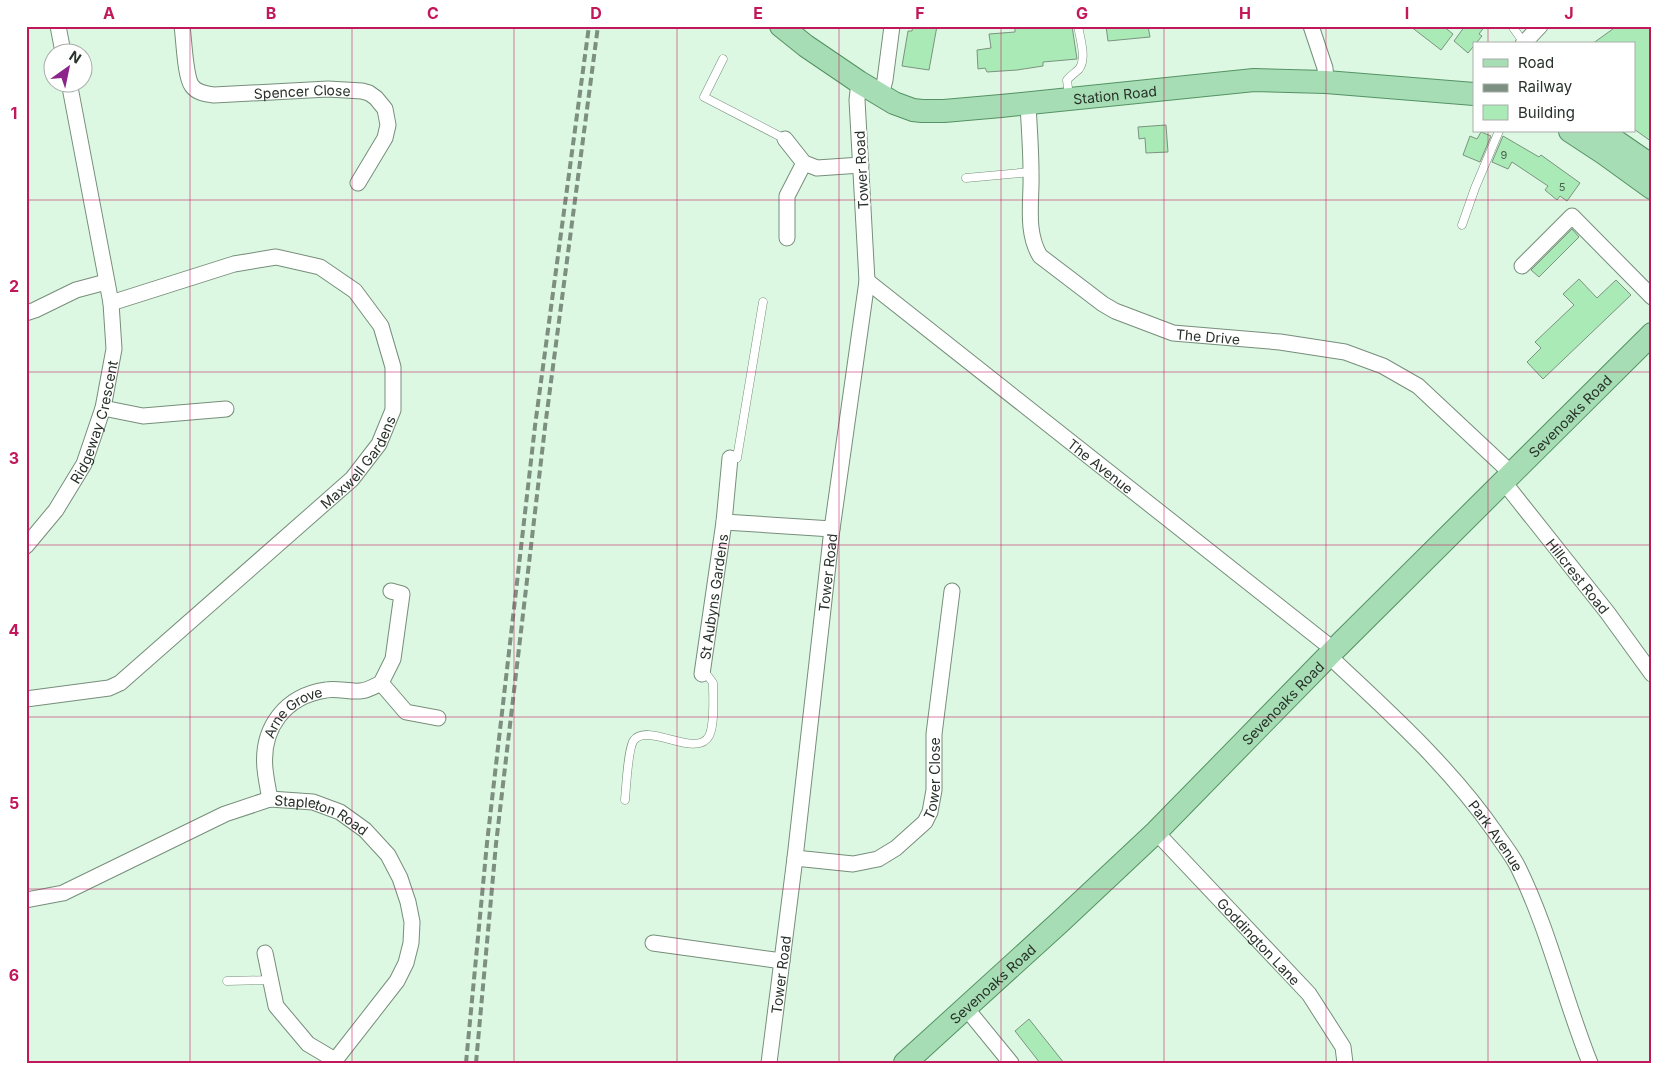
<svg xmlns="http://www.w3.org/2000/svg" width="1678" height="1089" font-family="Inter,sans-serif">
<style>
.building{fill:#a9eab6;stroke:#7b947f}
.lines{fill:none;stroke-linecap:round;stroke-linejoin:round}
.lane-casing{stroke:#768e7a;stroke-width:9}
.street-casing{stroke:#768e7a;stroke-width:17}
.primary-casing{stroke:#549263;stroke-width:24}
.lane{stroke:#fff;stroke-width:8}
.street{stroke:#fff;stroke-width:15}
.primary{stroke:#a7ddb4;stroke-width:22}
.rail{stroke:#7d8f80;stroke-width:4;stroke-dasharray:8 4;stroke-linecap:butt}
.grid{fill:none;stroke:#c2185b;stroke-width:1;stroke-opacity:0.55}
.labels{text-anchor:middle;dominant-baseline:central;stroke-width:4.5;stroke-linejoin:round;paint-order:stroke}
.number-label{font-size:11px;fill:#48604d}
.street-label{font-size:14px;fill:#28322a;stroke:#fff}
.neatline{fill:none;stroke:#c2185b;stroke-width:2}
.grid-label{font-size:16px;text-anchor:middle;font-weight:bold;fill:#c2185b}
</style>
<rect width="100%" height="100%" fill="#ddf8e2"/>
<!-- building -->
<path class="building" d="M 913,26 L 937,26 L 929,70 L 902,66 L 908,31 L 912,31 Z
M 1015,26 L 1072,26 L 1077,59 L 1043,62 L 1043,66 L 1017,70 L 987,72 L 985,68 L 978,69 L 977,50 L 991,48 L 989,34 L 1015,32 Z
M 1106,26 L 1148,26 L 1150,37 L 1108,41 Z
M 1410,26 L 1443,26 L 1453,34 L 1441,50 Z
M 1465,26 L 1485,26 L 1479,34 L 1482,36 L 1468,53 L 1454,41 Z
M 1617,26 L 1652,26 L 1652,142 L 1634,129 L 1634,44 L 1592,44 Z
M 1166,125 L 1168,152 L 1146,153 L 1145,138 L 1139,139 L 1138,127 Z
M 1481,132 L 1491,136 L 1480,162 L 1463,155 L 1470,136 L 1477,139 Z
M 1503,136 L 1539,157 L 1541,155 L 1580,183 L 1567,201 L 1560,196 L 1557,200 L 1545,190 L 1548,186 L 1512,162 L 1508,169 L 1492,162 Z
M 1572,229 L 1579,237 L 1539,277 L 1531,270 Z
M 1579,279 L 1597,298 L 1616,280 L 1631,295 L 1543,379 L 1527,362 L 1541,348 L 1535,342 L 1574,305 L 1563,294 Z
M 1029,1019 L 1064,1063 L 1040,1063 L 1015,1031 Z"/>
<g class="lines">
<defs>
<path id="lane" d="M 1512,26 L 1524,43
M 723,59 L 704,97 L 785,139
M 1069,97 L 1067,80 C 1071,75 1075,73 1079,69 C 1087,59 1080,38 1078,26
M 966,178 L 1031,172
M 1462,225 L 1475,188 L 1499,131
M 730,458 L 737,458 L 763,302
M 625,800 C 626,789 628,747 634,740 C 648,722 697,759 709,736 C 715,725 713,697 713,683 L 708,676 L 702,674
M 227,981 L 271,980"/>
<g id="street">
<path d="M 58,26 L 63,52"/>
<path id="s1" d="M 182,26 C 184,39 185,77 192,86 C 197,93 206,94 214,95 L 328,89 L 362,91 L 369,93 L 376,98 L 385,109 L 388,125 L 385,138 L 358,183"/>
<path d="M 1311,26 L 1325,68 L 1326,82"/>
<path d="M 1523,44 L 1540,26"/>
<path d="M 881,95 L 885,80 L 892,26"/>
<path id="s2" d="M 1028,103 C 1029,126 1031,149 1031,173 C 1032,200 1025,231 1040,256 L 1103,304 L 1115,311 L 1173,333 L 1280,342 L 1345,352 L 1383,366 L 1418,386 L 1511,473"/>
<path d="M 785,139 L 804,163 L 817,168 L 861,165"/>
<path d="M 787,238 L 787,196 L 804,163"/>
<path d="M 1522,266 L 1572,216 L 1652,297"/>
<path id="s3" d="M 867,281 L 1334,650"/>
<path d="M 26,313 L 35,310 L 76,290 L 106,282"/>
<path d="M 103,408 L 143,416 L 226,409"/>
<path id="s4" d="M 1503,481 L 1607,612 L 1652,674"/>
<path d="M 724,522 L 832,529"/>
<path id="s5" d="M 26,546 L 56,510 L 84,464 L 103,408 L 114,349 L 111,303 L 69,82"/>
<path id="s6" d="M 1329,656 C 1388,711 1449,766 1495,832 C 1503,844 1512,855 1518,867 C 1549,930 1564,998 1590,1063"/>
<path id="s7" d="M 702,674 L 724,522 L 730,458"/>
<path d="M 381,683 L 406,712 L 438,718"/>
<path id="s8" d="M 26,699 L 109,688 L 120,683 L 352,479 L 379,444 L 393,410 L 393,367 L 381,326 L 355,291 L 320,267 L 276,257 L 234,264 L 111,303"/>
<path id="s9" d="M 270,799 C 268,789 266,779 265,769 C 261,728 285,696 326,690 C 337,688 349,692 360,691 C 367,691 375,686 381,683 L 393,659 L 402,594 L 391,591"/>
<path id="s10" d="M 1156,832 L 1309,994 L 1343,1047 L 1345,1063"/>
<path id="s11" d="M 795,858 L 853,864 L 878,859 L 896,848 L 925,822 L 930,812 L 934,790 L 934,734 L 952,591"/>
<path id="s12" d="M 26,900 L 63,893 L 225,814 L 270,799 L 313,802 L 340,812 L 365,830 L 388,855 L 400,878 L 408,902 L 412,922 L 411,943 L 406,963 L 397,981 L 333,1063"/>
<path d="M 653,943 L 782,961"/>
<path d="M 265,953 L 276,1006 L 308,1044 L 335,1060"/>
<path d="M 966,1008 L 1011,1063"/>
<path id="s13" d="M 769,1063 L 795,858 L 832,529 L 867,281 L 857,100 L 859,82"/>
</g>
<g id="primary">
<path id="s14" d="M 781,26 L 806,46 L 859,82 L 894,103 L 913,110 L 922,111 L 944,111 L 1001,106 L 1254,80 L 1326,82 L 1474,94"/>
<path d="M 1570,131 L 1605,154 L 1652,188"/>
<path d="M 1601,131 L 1652,166"/>
<path id="s15" d="M 905,1063 L 1060,922 L 1156,832 L 1334,650 L 1652,334"/>
</g>
</defs>
<!-- lane casing -->
<use href="#lane" class="lane-casing"/>
<!-- street casing -->
<use href="#street" class="street-casing"/>
<!-- primary casing -->
<use href="#primary" class="primary-casing"/>
<!-- lane -->
<use href="#lane" class="lane"/>
<!-- street -->
<use href="#street" class="street"/>
<!-- primary -->
<use href="#primary" class="primary"/>
<!-- rail -->
<path class="rail" d="M 466,1063 L 487,843 L 535,426 L 589,26
M 476,1063 L 496,844 L 545,427 L 598,26"/>
</g>
<!-- grid -->
<path class="grid" d="M 190,26 L 190,1063M 352,26 L 352,1063M 514,26 L 514,1063M 677,26 L 677,1063M 839,26 L 839,1063M 1001,26 L 1001,1063M 1164,26 L 1164,1063M 1326,26 L 1326,1063M 1488,26 L 1488,44M 1488,131 L 1488,1063M 26,200 L 1652,200M 26,372 L 1652,372M 26,545 L 1652,545M 26,717 L 1652,717M 26,889 L 1652,889"/>
<g class="labels">
<!-- number labels -->
<g class="number-label">
<text x="1504" y="155">9</text>
<text x="1562" y="187">5</text>
</g>
<!-- street labels -->
<g class="street-label">
<text stroke="none"><textPath href="#s1" startOffset="174">Spencer Close</textPath></text>
<text stroke="none"><textPath href="#s14" startOffset="360">Station Road</textPath></text>
<text transform="translate(861 170) rotate(-93)">Tower Road</text>
<text stroke="none"><textPath href="#s2" startOffset="345">The Drive</textPath></text>
<text stroke="none"><textPath href="#s15" startOffset="928">Sevenoaks Road</textPath></text>
<text stroke="none"><textPath href="#s5" startOffset="144">Ridgeway Crescent</textPath></text>
<text stroke="none"><textPath href="#s8" startOffset="422">Maxwell Gardens</textPath></text>
<text stroke="none"><textPath href="#s3" startOffset="298">The Avenue</textPath></text>
<text stroke="none"><textPath href="#s13" startOffset="494">Tower Road</textPath></text>
<text stroke="none"><textPath href="#s4" startOffset="121">Hillcrest Road</textPath></text>
<text stroke="none"><textPath href="#s7" startOffset="78">St Aubyns Gardens</textPath></text>
<text stroke="none"><textPath href="#s15" startOffset="522">Sevenoaks Road</textPath></text>
<text stroke="none"><textPath href="#s9" startOffset="100">Arne Grove</textPath></text>
<text stroke="none"><textPath href="#s11" startOffset="189">Tower Close</textPath></text>
<text stroke="none"><textPath href="#s12" startOffset="320">Stapleton Road</textPath></text>
<text stroke="none"><textPath href="#s6" startOffset="246">Park Avenue</textPath></text>
<text stroke="none"><textPath href="#s10" startOffset="150">Goddington Lane</textPath></text>
<text stroke="none"><textPath href="#s13" startOffset="89">Tower Road</textPath></text>
<text stroke="none"><textPath href="#s15" startOffset="118">Sevenoaks Road</textPath></text>
</g>
</g>
<!-- border -->
<rect width="1678" height="1089" fill="none" stroke="#ffffff" stroke-width="55"/>
<!-- legend -->
<rect x="1473" y="42" width="162" height="90" fill="#ffffff" stroke="#a9adaa"/>
<rect x="1483" y="59" width="25" height="8" fill="#a7ddb4" stroke="#a9adaa"/>
<text x="1518" y="68" font-size="15" fill="#28322a">Road</text>
<rect x="1483" y="84" width="25" height="8" fill="#7d8f80" stroke="#a9adaa"/>
<text x="1518" y="92" font-size="15" fill="#28322a">Railway</text>
<rect x="1483" y="105" width="25" height="15" fill="#a9eab6" stroke="#a9adaa"/>
<text x="1518" y="118" font-size="15" fill="#28322a">Building</text>
<!-- north arrow -->
<g transform="translate(68 68) rotate(33)"><circle r="24" fill="#ffffff" stroke="#a9adaa"/>
<path d="M0-4L9 19L0 12L-9 19Z" fill="#8c2489"/>
<text y="-8" font-size="14" font-weight="bold" text-anchor="middle" fill="#28322a">N</text>
</g>
<rect x="28" y="28" width="1622" height="1034" class="neatline"/>
<g class="grid-label">
<text x="109" y="19">A</text>
<text x="271" y="19">B</text>
<text x="433" y="19">C</text>
<text x="596" y="19">D</text>
<text x="758" y="19">E</text>
<text x="920" y="19">F</text>
<text x="1082" y="19">G</text>
<text x="1245" y="19">H</text>
<text x="1407" y="19">I</text>
<text x="1569" y="19">J</text>
<text x="14" y="119">1</text>
<text x="14" y="292">2</text>
<text x="14" y="464">3</text>
<text x="14" y="636">4</text>
<text x="14" y="809">5</text>
<text x="14" y="981">6</text>
</g>
</svg>
